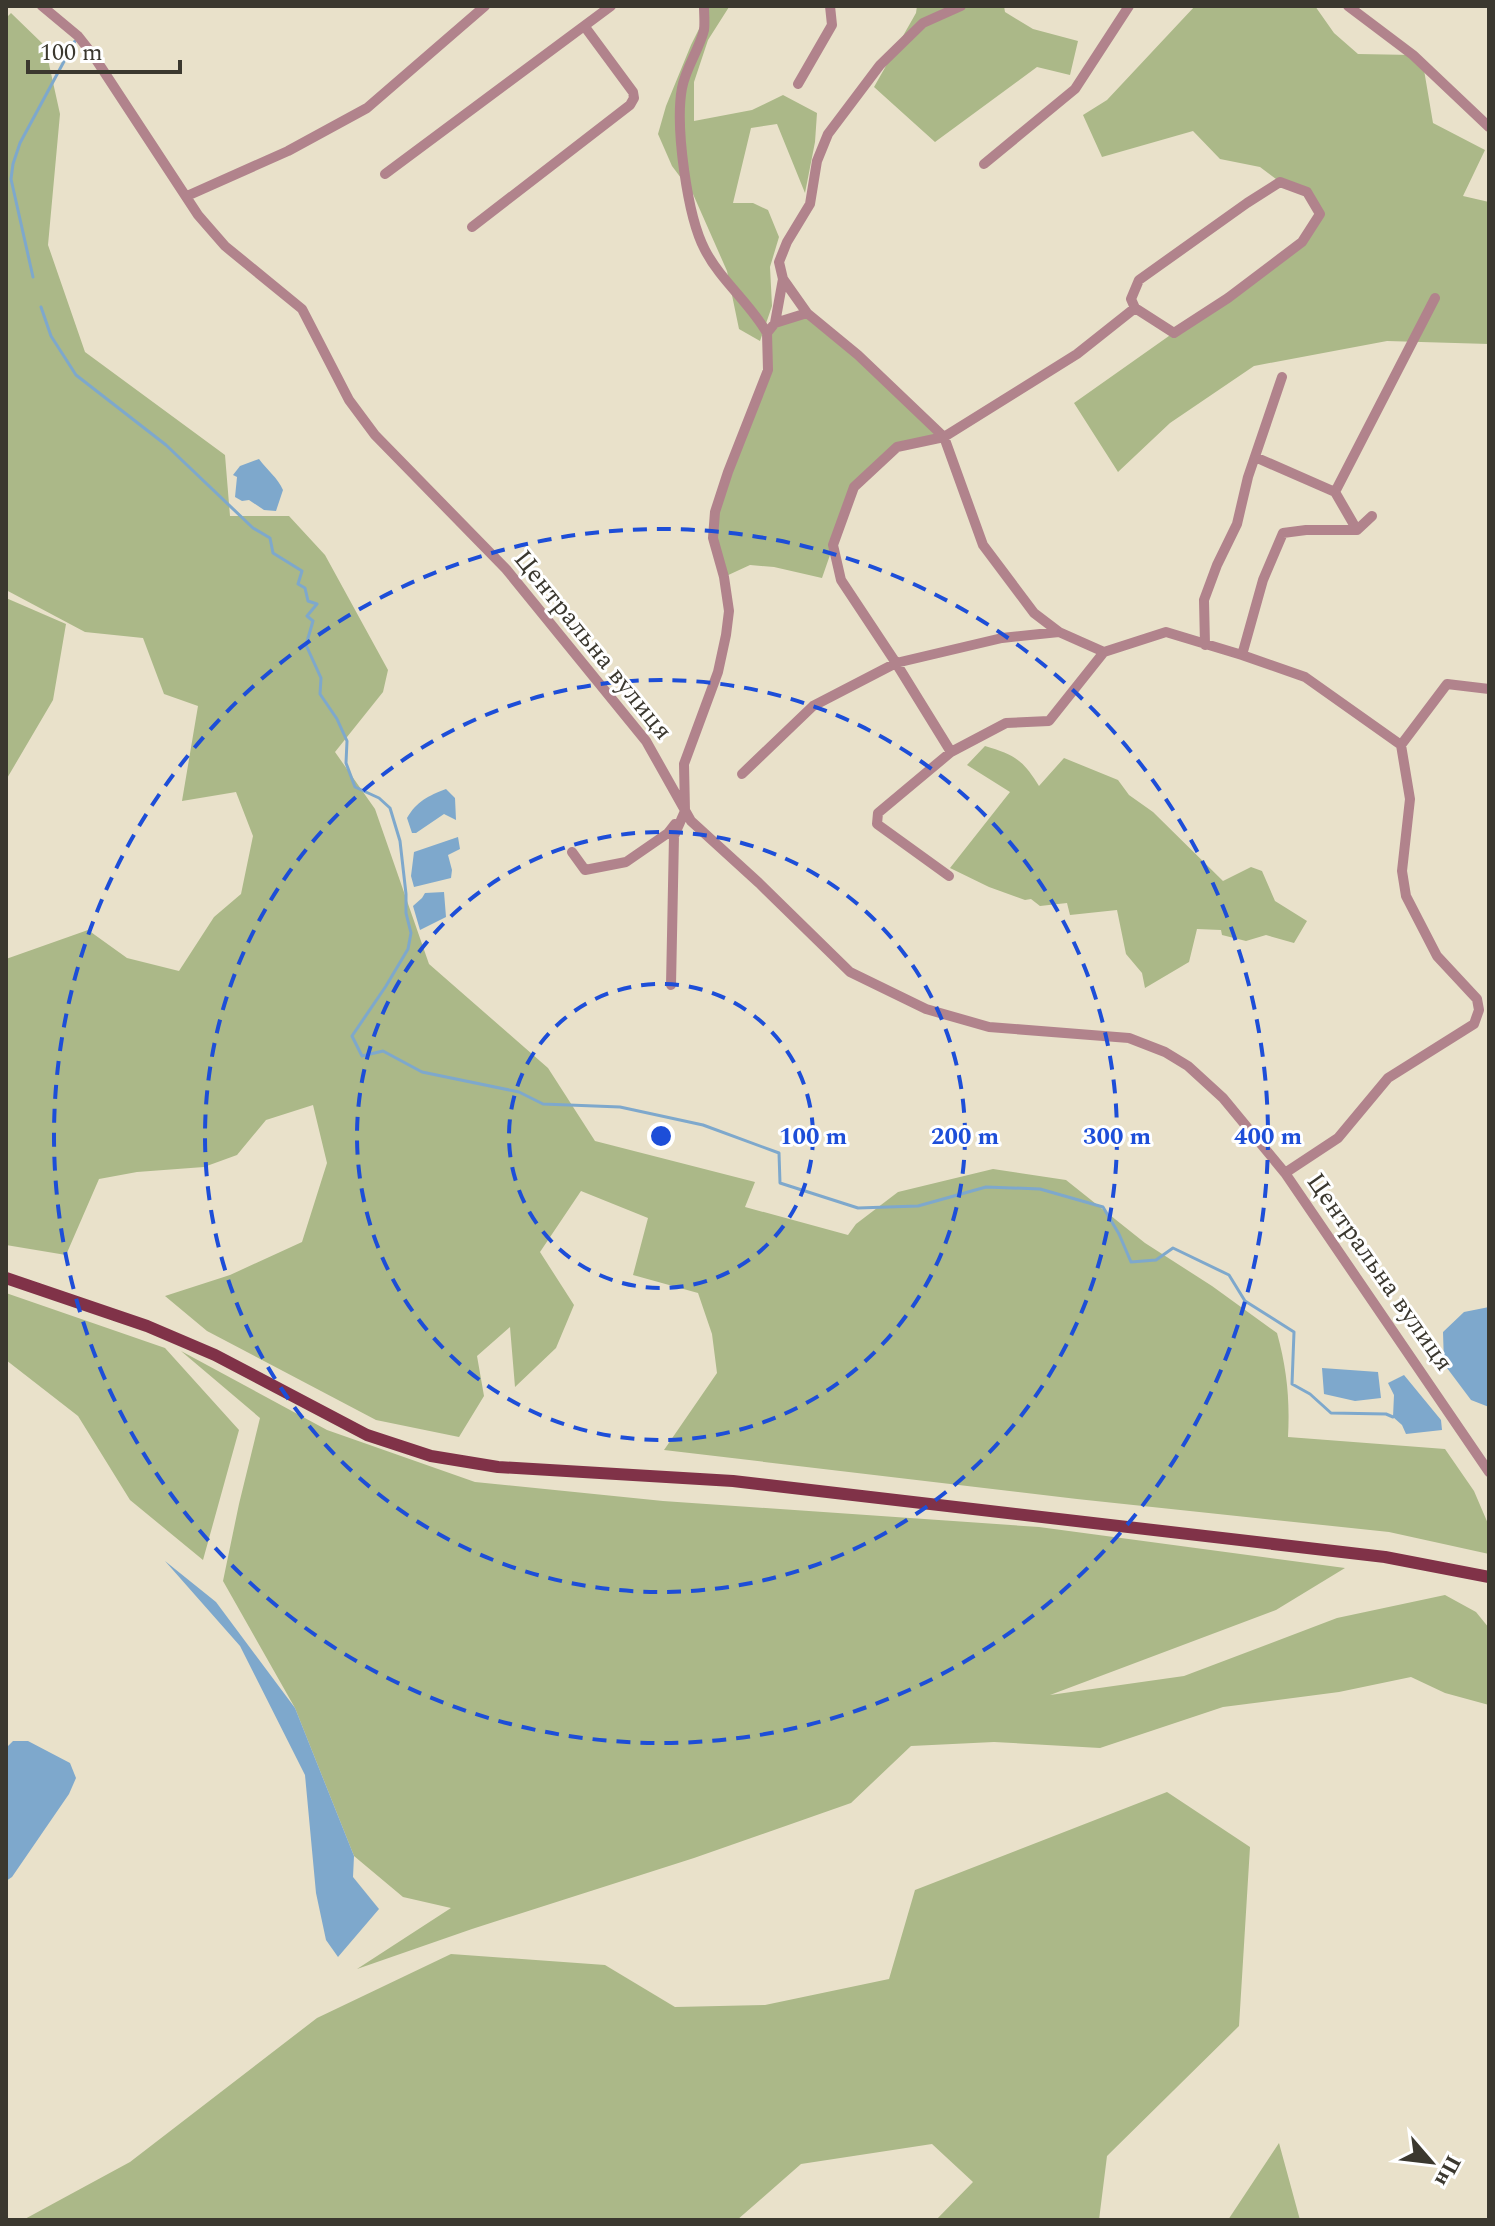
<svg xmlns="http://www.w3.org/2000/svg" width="1495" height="2226" font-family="Spectral,serif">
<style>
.green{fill:#abb888}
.water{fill:#7ea8cc}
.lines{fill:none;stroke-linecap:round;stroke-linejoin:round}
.stream{stroke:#7ea8cc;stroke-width:3}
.minor{stroke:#b1838c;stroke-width:10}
.major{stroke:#803248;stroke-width:12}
.ring{fill:none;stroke:#1d4ed8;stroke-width:4;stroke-dasharray:14 10}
.labels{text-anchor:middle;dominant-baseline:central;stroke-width:6;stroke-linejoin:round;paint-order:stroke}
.street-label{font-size:26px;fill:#3b382f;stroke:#fff}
.centre{fill:#1d4ed8;stroke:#fff;stroke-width:4}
.ring-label{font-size:24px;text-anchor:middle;font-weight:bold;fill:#1d4ed8;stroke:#fff;stroke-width:6;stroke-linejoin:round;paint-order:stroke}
</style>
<rect width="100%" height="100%" fill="#e9e1ca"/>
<!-- green -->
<path class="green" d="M 708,6 L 729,7 L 708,40 L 694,82 L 694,121 L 752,110 L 783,95 L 817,113 L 815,142 L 805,193 L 777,124 L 751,128 L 733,203 L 753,203 L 768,210 L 779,237 L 770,267 L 772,306 L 760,341 L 739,329 L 727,271 L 693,194 L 672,166 L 658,134 L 666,106 L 691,45 L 708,11 Z
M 917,6 L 1004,6 L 1005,12 L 1033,29 L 1078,41 L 1070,75 L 1037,67 L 935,142 L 874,87 L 916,13 Z
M 1195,6 L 1315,6 L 1334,33 L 1358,54 L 1413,55 L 1423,64 L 1433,123 L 1485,150 L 1463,196 L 1489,202 L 1489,344 L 1387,341 L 1254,366 L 1170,423 L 1118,472 L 1074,403 L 1302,242 L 1319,214 L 1307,192 L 1280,182 L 1260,167 L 1220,159 L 1193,131 L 1102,157 L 1083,115 L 1107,100 Z
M 11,13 L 45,46 L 60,114 L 48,245 L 85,352 L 225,455 L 230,516 L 289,516 L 325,555 L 388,670 L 383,692 L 335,752 L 375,809 L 429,964 L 548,1068 L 595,1141 L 755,1182 L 745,1207 L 848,1235 L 856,1224 L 898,1192 L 993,1169 L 1066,1180 L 1145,1243 L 1212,1286 L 1277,1333 C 1287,1369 1290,1400 1288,1437 L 1445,1449 L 1474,1491 L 1489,1526 L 1489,1554 L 1389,1532 L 1077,1499 L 664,1450 L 717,1373 L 712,1334 L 698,1293 L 633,1275 L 648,1218 L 581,1191 L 540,1252 L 574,1305 L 556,1348 L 515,1387 L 510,1327 L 477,1356 L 484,1396 L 459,1437 L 376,1420 L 207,1331 L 165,1296 L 230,1275 L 302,1242 L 327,1163 L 313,1105 L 266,1120 L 237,1155 L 204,1167 L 137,1172 L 99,1179 L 66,1255 L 6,1245 L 6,959 L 88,930 L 127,958 L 179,971 L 214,917 L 241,894 L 253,836 L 236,792 L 182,801 L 198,706 L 164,694 L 143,638 L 85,632 L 6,590 L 6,18 Z
M 807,313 L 944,437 L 897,447 L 854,486 L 822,578 L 774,567 L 750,565 L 724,577 L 713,538 L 715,512 L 768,370 L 768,343 L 775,323 Z
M 6,598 L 66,624 L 53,700 L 6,780 Z
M 985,746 C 1015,755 1023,760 1039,786 L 1064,758 L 1118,780 L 1129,795 L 1153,812 L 1223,881 L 1251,867 L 1262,871 L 1275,901 L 1307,921 L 1294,943 L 1266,935 L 1246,941 L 1222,935 L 1221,930 L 1197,929 L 1189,962 L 1145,988 L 1142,973 L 1126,954 L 1117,910 L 1070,915 L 1067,903 L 1040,906 L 1031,899 L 1025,900 L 989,887 L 950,868 L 1010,792 L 967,765 Z
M 6,1293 L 165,1348 L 239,1430 L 203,1560 L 130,1500 L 78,1416 L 6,1360 Z
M 181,1351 L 327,1430 L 475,1482 L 663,1501 L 1039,1527 L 1345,1568 L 1276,1610 L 1050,1695 L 1184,1676 L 1337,1618 L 1445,1595 L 1476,1612 L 1489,1628 L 1489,1705 L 1445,1693 L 1411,1677 L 1339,1692 L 1223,1707 L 1100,1748 L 994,1742 L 911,1746 L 851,1803 L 694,1858 L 472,1929 L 357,1969 L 451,1908 L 403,1897 L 354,1856 L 295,1708 L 223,1581 L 239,1504 L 260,1418 Z
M 1167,1792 L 1250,1847 L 1239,2026 L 1107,2156 L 1099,2220 L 936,2220 L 973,2182 L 932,2144 L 801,2164 L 737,2220 L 23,2220 L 130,2162 L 317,2018 L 451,1954 L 605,1965 L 675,2007 L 765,2005 L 889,1979 L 915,1890 Z
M 1279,2143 L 1300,2220 L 1228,2220 Z"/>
<!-- water -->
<path class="water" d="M 259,459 C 267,470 278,478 283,490 L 276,511 L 264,510 L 249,500 L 242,501 L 235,497 L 237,477 L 233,475 L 240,466 Z
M 446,789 L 455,798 L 456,820 L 444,814 L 416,833 L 412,833 L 407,818 C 417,801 428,796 446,789 Z
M 458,837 L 460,849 L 448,855 L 452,870 L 451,878 L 414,887 L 411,876 L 414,852 Z
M 444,892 L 446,917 L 420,930 L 413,906 L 422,898 L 425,893 Z
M 1489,1307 L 1489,1407 L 1471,1400 L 1444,1364 L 1443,1332 L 1464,1312 Z
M 1322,1368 L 1378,1372 L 1381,1398 L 1355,1401 L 1324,1394 Z
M 1404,1375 L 1441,1420 L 1442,1430 L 1406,1434 L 1402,1425 L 1393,1417 L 1394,1395 L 1388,1383 Z
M 165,1561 L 216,1602 L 295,1708 L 354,1856 L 353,1877 L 379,1909 L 338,1957 L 326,1940 L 316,1893 L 305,1775 L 240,1646 Z
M 13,1741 L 28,1741 L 70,1763 L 76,1778 L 69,1794 L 12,1877 L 6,1881 L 6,1748 Z"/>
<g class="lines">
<!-- stream -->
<path class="stream" d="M 33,277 L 11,179 L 13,164 L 20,143 L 75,41
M 41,307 L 51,336 L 76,375 L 166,445 L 253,528 L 270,538 L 273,553 L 302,571 L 298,584 L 305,588 L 308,601 L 317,604 L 307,616 L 313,621 L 306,645 L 321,678 L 320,694 L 337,719 L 347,741 L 346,763 L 355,787 L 379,798 L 390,808 L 400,841 L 406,894 L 406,913 L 411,933 L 408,949 L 386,986 L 352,1036 L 362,1056 L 383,1051 L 422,1072 L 519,1092 L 543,1104 L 620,1107 L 703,1125 L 779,1153 L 780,1183 L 858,1208 L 918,1206 L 986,1187 L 1040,1189 L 1103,1207 L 1119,1234 L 1131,1262 L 1156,1260 L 1173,1248 L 1229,1275 L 1245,1301 L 1294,1332 L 1292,1384 L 1310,1394 L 1331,1413 L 1386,1414 L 1393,1417"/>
<!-- minor -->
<path class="minor" d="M 42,6 L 78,36 L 93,55 L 198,215 L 225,246 L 302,309 L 349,400 L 375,435 L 506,569 L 646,741 L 691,821 L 759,883 L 850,972 L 926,1009 L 989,1027 L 1129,1038 L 1165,1052 L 1188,1066 L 1223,1098 L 1285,1173 L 1489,1472
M 704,6 C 704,14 705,23 704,30 C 699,50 686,67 682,88 C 675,126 687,216 705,250 C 721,281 750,303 767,333
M 1348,6 L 1413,55 L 1489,127
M 798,84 L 832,25 L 830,6
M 984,164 L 1075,89 L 1129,6
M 385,174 L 611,6
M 187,196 L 288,151 L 367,108 L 485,6
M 472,227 L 630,105 L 634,98 L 633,92 L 585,27
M 783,279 L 807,313 L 858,355 L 944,437 L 983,545 L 1034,613 L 1059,632 L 1104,652 L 1166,632 L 1242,655 L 1305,677 L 1401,745 L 1410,799 L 1402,871 L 1406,896 L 1437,956 L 1477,999 L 1479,1010 L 1474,1024 L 1388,1078 L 1338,1138 L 1285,1173
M 775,323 L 783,279 L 779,262 L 787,242 L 810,204 L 817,161 L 828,134 L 880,65 L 923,23 L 961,6
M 1255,457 L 1335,492
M 1357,530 L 1335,492 L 1435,298
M 1205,645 L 1204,600 L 1217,565 L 1237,524 L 1248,477 L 1282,377
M 1242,655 L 1263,580 L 1283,533 L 1306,530 L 1357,530 L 1372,516
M 1401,745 L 1447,684 L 1489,689
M 951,752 L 896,663 L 841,580 L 833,545 L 854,487 L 897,447 L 944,437 L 1077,354 L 1135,308 L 1174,333 L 1228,298 L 1302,242 L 1320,214 L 1307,192 L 1280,182 L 1247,203 L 1139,280 L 1131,299 L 1135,308
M 742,774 L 813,706 L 896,663 L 1002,638 L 1059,632
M 572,852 L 585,870 L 626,862 L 668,833 L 675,824
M 949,876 L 877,824 L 878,813 L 951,752 L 1006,723 L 1049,721 L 1104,652
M 671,985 L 674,836 L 685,811 L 684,764 L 718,672 L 726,635 L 729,611 L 724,577 L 713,538 L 715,512 L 728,472 L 768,370 L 767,333 L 775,323 L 807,313"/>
<!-- major -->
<path class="major" d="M 6,1278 L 147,1326 L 215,1355 L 367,1435 L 431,1456 L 498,1467 L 733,1481 L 1385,1557 L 1489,1577"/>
</g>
<!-- distance rings -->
<g class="ring">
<circle cx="661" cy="1136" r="152"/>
<circle cx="661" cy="1136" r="304"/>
<circle cx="661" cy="1136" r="456"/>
<circle cx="661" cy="1136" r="607"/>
</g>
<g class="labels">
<!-- street labels -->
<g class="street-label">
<text transform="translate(593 645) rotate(51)">Центральна вулиця</text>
<text transform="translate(1380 1272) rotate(55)">Центральна вулиця</text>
</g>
</g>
<circle cx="661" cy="1136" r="12" class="centre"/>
<g class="ring-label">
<text x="813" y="1144">100 m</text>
<text x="965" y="1144">200 m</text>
<text x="1117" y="1144">300 m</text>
<text x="1268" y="1144">400 m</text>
</g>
<!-- border -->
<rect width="1495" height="2226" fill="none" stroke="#3b382f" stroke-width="16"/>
<!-- north arrow -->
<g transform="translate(1431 2162) rotate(118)" stroke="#ffffff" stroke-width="6" paint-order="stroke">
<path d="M0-6L14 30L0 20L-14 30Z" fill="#3b382f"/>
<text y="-12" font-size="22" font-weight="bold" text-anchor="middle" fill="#3b382f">Пн</text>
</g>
<!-- scale -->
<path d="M28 60v12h152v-12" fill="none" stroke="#3b382f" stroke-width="4"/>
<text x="40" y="60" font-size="24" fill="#3b382f" stroke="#ffffff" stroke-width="6" paint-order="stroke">100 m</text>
</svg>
